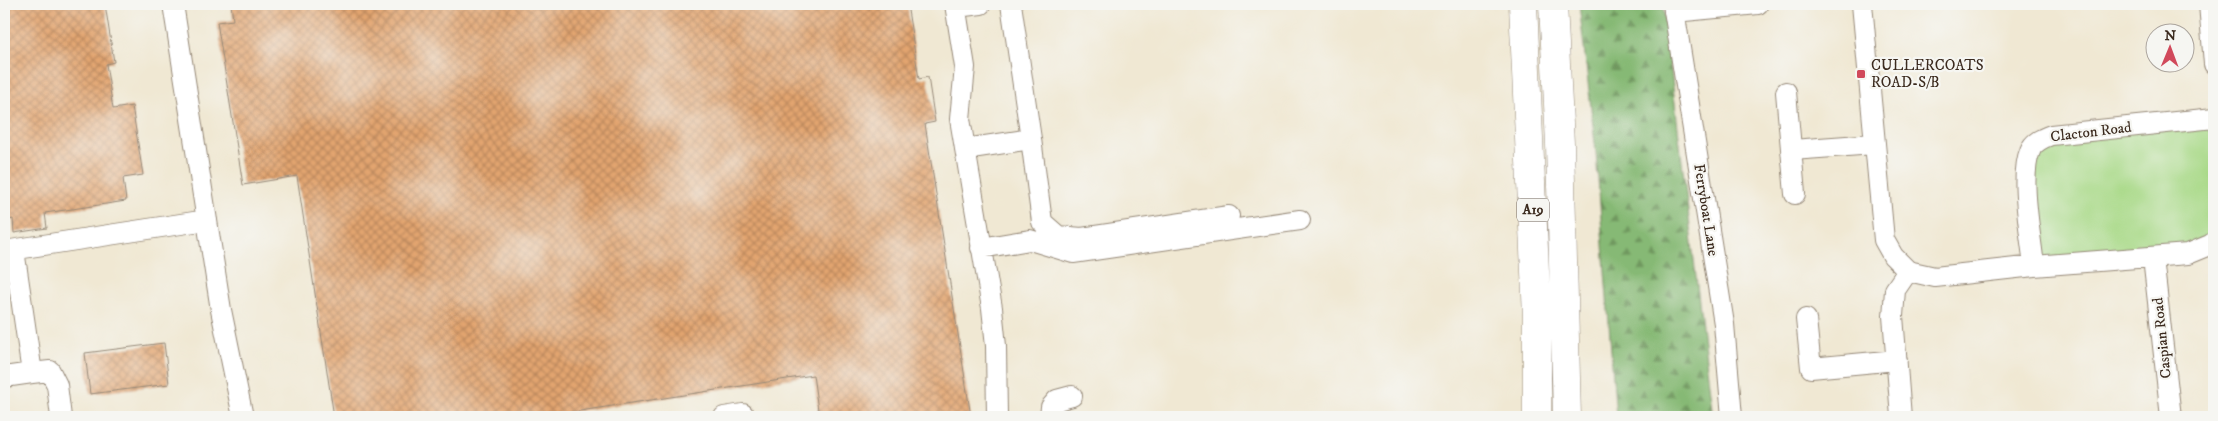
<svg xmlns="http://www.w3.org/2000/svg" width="2218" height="421" font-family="'IM FELL DW Pica',serif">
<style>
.grass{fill:#a8d987;stroke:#728252}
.forest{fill:url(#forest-firs);stroke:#607249}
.building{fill:url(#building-cross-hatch)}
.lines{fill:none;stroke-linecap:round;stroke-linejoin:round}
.minor-casing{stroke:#968978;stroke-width:22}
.highway-casing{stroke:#968978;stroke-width:29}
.minor{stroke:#fff;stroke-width:20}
.highway{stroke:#fff;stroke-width:28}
.poi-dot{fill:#d1495b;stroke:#f6f6f2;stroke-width:2}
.labels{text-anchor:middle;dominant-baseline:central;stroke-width:4.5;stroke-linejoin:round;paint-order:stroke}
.shield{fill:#f6f6f2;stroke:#73675e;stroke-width:1}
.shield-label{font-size:14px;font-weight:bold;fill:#3b2a1e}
.poi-label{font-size:15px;fill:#3b2a1e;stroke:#f6f6f2;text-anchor:start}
.street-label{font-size:15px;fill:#3b2a1e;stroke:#f6f6f2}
</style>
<defs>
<pattern id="forest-firs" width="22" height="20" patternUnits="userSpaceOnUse" patternTransform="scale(1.25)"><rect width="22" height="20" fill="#86b974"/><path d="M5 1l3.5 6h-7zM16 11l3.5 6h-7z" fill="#6f975f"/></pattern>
<pattern id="building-cross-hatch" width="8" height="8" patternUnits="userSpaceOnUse" patternTransform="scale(1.25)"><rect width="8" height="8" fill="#e2a470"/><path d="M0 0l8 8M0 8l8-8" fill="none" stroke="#b8865b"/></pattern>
</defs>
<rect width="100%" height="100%" fill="#f6f6f2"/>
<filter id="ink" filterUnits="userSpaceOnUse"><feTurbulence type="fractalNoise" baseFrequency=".02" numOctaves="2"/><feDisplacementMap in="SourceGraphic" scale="10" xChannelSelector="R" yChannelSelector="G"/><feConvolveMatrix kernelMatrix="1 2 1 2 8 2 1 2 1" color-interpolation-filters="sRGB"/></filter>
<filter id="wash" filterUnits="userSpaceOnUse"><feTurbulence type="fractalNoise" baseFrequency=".0096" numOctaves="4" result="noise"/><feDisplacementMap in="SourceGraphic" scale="20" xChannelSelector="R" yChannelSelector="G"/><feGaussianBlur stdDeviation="1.12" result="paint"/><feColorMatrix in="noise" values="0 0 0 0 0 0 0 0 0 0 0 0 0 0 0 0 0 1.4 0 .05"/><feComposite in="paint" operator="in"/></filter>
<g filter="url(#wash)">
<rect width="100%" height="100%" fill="#f0e8d3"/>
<!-- grass -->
<path class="grass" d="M 2214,118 L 2214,242 L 2034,266 L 2030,149 L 2038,141 Z"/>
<!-- forest -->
<path class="forest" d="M 1579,4 L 1663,4 L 1713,417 L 1616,417 L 1596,152 Z"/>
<g id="blocks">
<!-- building -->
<path class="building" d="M 4,4 L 105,4 L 114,62 L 106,64 L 113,109 L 132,106 L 143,175 L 123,178 L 126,201 L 45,213 L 47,228 L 14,233 L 13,219 L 4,221 Z
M 231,4 L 907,4 L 919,79 L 928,77 L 935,122 L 925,124 L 971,417 L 819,417 L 813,375 L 541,417 L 334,417 L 297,176 L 243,185 L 217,22 L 233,20 Z
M 164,343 L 169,384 L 90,394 L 85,353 Z"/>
</g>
</g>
<g filter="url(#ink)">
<use href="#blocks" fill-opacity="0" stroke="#968978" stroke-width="1"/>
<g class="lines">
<defs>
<path id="minor" d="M 173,4 L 221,310 L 243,417
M 955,4 L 965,67 L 960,119 L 992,308 L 996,346 L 997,417
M 1673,4 L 1724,324 L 1732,417
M 1862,4 L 1884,240 L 1893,256 L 1908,271 L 1935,277 L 2034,266 L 2188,254 L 2210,245 L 2214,242
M 2209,4 L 2214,64
M 956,7 L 981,4
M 1674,12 L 1758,4
M 1786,92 L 1795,194
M 1031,139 L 1042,222 L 1058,236 L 1082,238 L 1229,216
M 965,149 L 1031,139 L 1011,4
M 1792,150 L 1874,144
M 981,248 L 1030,240 L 1073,253 L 1300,220
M 4,251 L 207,220
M 2153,258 L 2171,417
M 2034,266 C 2031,236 2019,177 2030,151 C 2033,142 2043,138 2051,135 L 2214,118
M 1806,319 L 1811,368 L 1897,360
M 32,373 L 50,371 L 57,385 L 61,417
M 4,377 L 32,373 L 14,250
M 724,417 L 743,414
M 1050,417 L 1051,407 L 1057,400 L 1072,396
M 1901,417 L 1893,316 L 1895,290 L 1908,271"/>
<path id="highway" d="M 1523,4 L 1537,316 L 1537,417
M 1553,4 L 1560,144 L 1567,417"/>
</defs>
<!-- minor casing -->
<use href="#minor" class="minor-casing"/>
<!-- highway casing -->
<use href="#highway" class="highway-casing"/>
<!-- minor -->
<use href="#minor" class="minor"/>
<!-- highway -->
<use href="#highway" class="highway"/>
</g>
</g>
<!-- markers -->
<rect class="poi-dot" x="1856" y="69" width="10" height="10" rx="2.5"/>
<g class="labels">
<!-- shield labels -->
<rect class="shield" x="1517" y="198.5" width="32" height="23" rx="4"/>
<g class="shield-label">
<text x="1533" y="210">A19</text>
</g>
<!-- poi labels -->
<g class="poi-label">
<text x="1871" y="65">CULLERCOATS<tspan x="1871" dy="17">ROAD-S/B</tspan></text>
</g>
<!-- street labels -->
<g class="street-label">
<text transform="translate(2091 132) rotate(-7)">Clacton Road</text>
<text transform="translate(1706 210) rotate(81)">Ferryboat Lane</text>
<text transform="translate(2162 338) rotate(-96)">Caspian Road</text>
</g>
</g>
<!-- margin -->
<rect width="2218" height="421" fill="none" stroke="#f6f6f2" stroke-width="20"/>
<!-- north arrow -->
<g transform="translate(2170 48) rotate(1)"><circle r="24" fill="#f6f6f2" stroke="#aba49d"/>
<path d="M0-4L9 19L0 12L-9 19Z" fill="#d1495b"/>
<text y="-8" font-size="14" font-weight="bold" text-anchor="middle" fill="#3b2a1e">N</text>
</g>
</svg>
